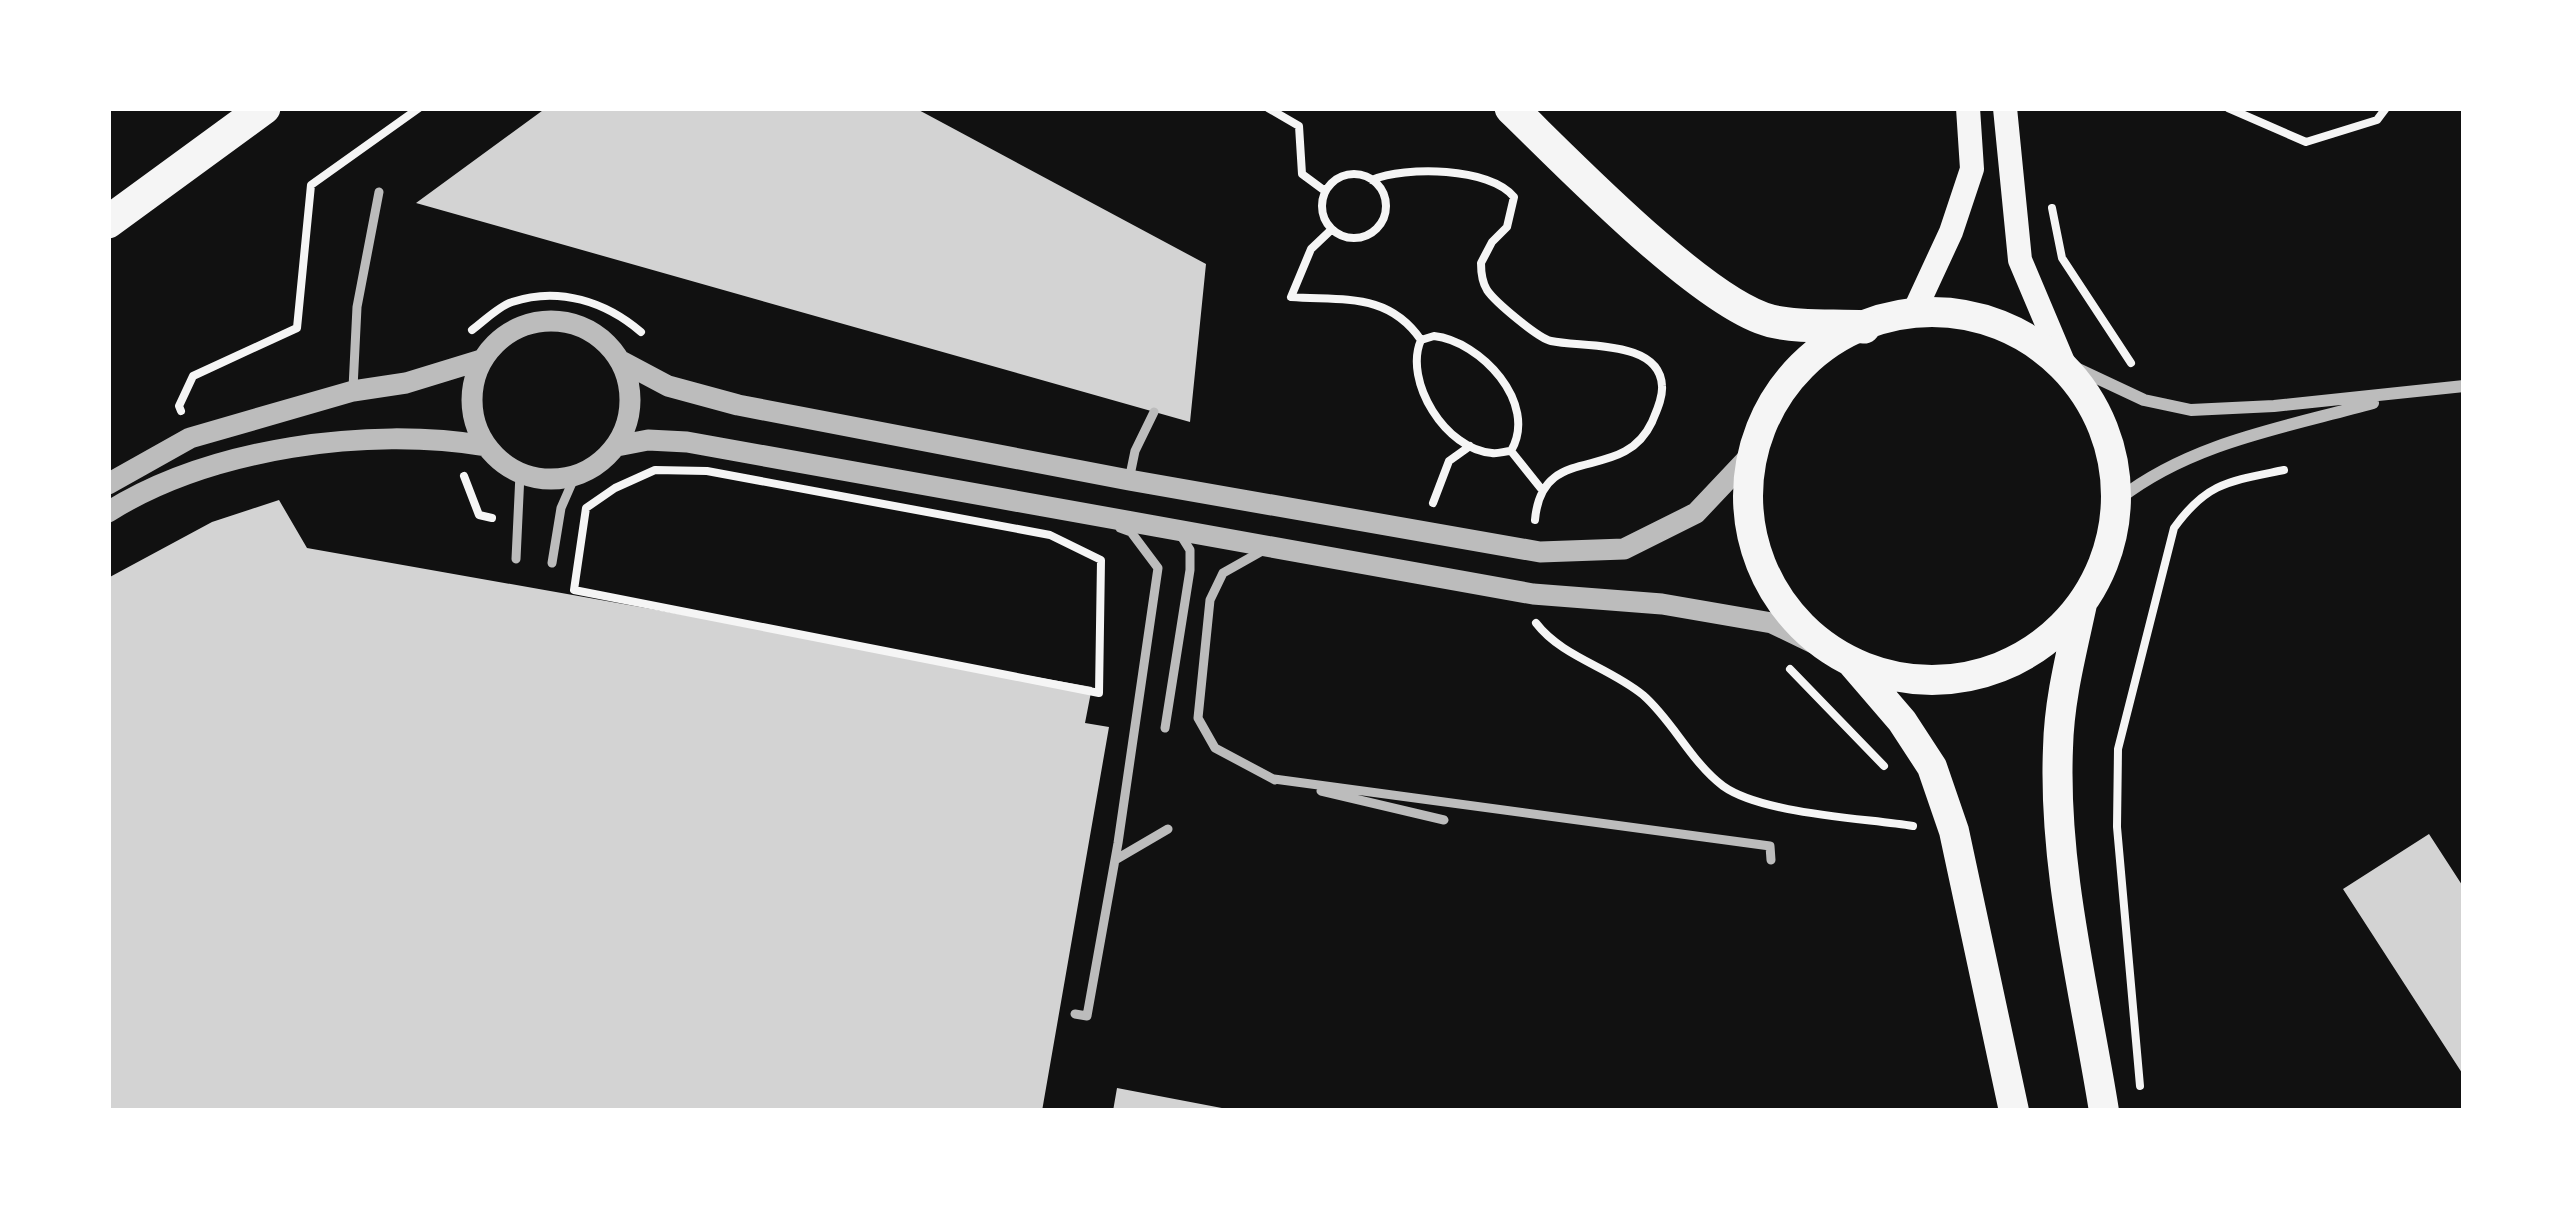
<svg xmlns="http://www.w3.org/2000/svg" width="2572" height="1219" font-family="'DM Sans',sans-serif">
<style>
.building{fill:#d3d3d3}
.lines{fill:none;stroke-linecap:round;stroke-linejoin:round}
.path{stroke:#f5f5f5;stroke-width:8}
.service{stroke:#bcbcbc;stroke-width:9}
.minor{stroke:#bcbcbc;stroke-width:12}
.tertiary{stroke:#bcbcbc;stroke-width:21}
.secondary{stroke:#f5f5f5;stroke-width:24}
.primary{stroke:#f5f5f5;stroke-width:30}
.trunk{stroke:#f5f5f5;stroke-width:33}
</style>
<rect width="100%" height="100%" fill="#111"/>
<!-- building -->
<path class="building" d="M 546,108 L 915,108 L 1206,264 L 1190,422 L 416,203 Z
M 279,500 L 307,548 L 1092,687 L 1085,723 L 1109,727 L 1042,1111 L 108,1111 L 108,578 L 212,522 Z
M 2429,834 L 2464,888 L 2464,1076 L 2343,889 Z
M 1117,1088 L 1227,1109 L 1227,1111 L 1113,1111 Z"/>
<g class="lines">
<!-- path -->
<path class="path" d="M 1268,108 L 1299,126 L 1302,174 L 1325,191
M 2228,108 L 2306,142 L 2377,120 L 2386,108
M1322 206a32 32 0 1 1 64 0a32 32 0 1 1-64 0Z
M 1372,180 C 1405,166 1490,167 1514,197 L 1507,227 L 1492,242 L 1481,263 C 1481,272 1482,282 1487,290 C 1495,302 1538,338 1551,341 C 1582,348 1660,339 1662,386 C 1663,398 1656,412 1652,422 C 1622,486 1542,439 1535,520
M 2052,208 L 2062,258 L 2131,363
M 1331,230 L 1311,249 L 1291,297 C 1343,301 1388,292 1421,340
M 472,330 C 484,321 499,306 512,302 C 559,286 606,302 641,332
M 1434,336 C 1480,341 1539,403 1511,451 C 1505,451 1498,454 1492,453 C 1446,450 1403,381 1421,340 Z
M 181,411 L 179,406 L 193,376 L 297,328 L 311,185 L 419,108
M 1511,451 L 1543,491
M 655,470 L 707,471 L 1050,535 L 1101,560 L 1099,693 L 574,590 L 586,508 L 615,488 Z
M 464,476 L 479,515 L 492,518
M 1433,503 L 1449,461 L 1470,446
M 1536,623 C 1562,657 1609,667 1643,695 C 1673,721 1691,762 1723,786 C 1762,814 1863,818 1913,826
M 1790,669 L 1884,766
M 2140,1086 L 2117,827 L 2118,749 L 2174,528 C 2207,482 2230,481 2284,470"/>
<!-- service -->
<path class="service" d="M 353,388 L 357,307 L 379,192
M 1129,480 L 1135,451 L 1154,412
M 1262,551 L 1223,573 L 1210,600 L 1198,718 L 1215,748 L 1275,780
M 516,559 L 520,474
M 552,563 L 561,508 L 575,476
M 1165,728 L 1190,570 L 1190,550 L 1180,534
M 1274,779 L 1770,846 L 1771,860
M 1321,791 L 1444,820
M 1115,860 L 1168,829
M 1075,1014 L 1087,1016 L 1118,843 L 1158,568 L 1131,532 L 1120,528"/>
<!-- minor -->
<path class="minor" d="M 2063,362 L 2144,400 L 2191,410 L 2274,406 L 2464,386
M 2119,499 C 2192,442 2287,427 2373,403"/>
<!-- tertiary -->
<path class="tertiary" d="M472 400a79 79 0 1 1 158 0a79 79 0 1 1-158 0Z
M 621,361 L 668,386 L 738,405 L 1129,480 L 1540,552 L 1624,549 L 1696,513 L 1747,459
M 617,446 L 648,440 L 687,442 L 1533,594 L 1662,604 L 1772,623 L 1828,650
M 108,484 L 190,438 L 353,391 L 406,383 L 481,360
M 108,512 C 210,448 369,426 486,446"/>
<!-- secondary -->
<path class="secondary" d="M 2005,108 L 2020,260 L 2063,362
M 1913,314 L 1951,232 L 1972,169 L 1968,108"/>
<!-- primary -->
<path class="primary" d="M1748 496a184 184 0 1 1 368 0a184 184 0 1 1-368 0Z
M 2082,604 C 2072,651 2059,699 2058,748 C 2053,869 2085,992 2104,1111
M 1853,664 L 1902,721 L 1932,767 L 1954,831 L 2014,1111"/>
<!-- trunk -->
<path class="trunk" d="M 1511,108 C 1565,160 1703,304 1771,321 C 1800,328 1835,325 1864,327
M 108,222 L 264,108"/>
</g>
<!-- border -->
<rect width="2572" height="1219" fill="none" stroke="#ffffff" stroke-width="222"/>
</svg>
